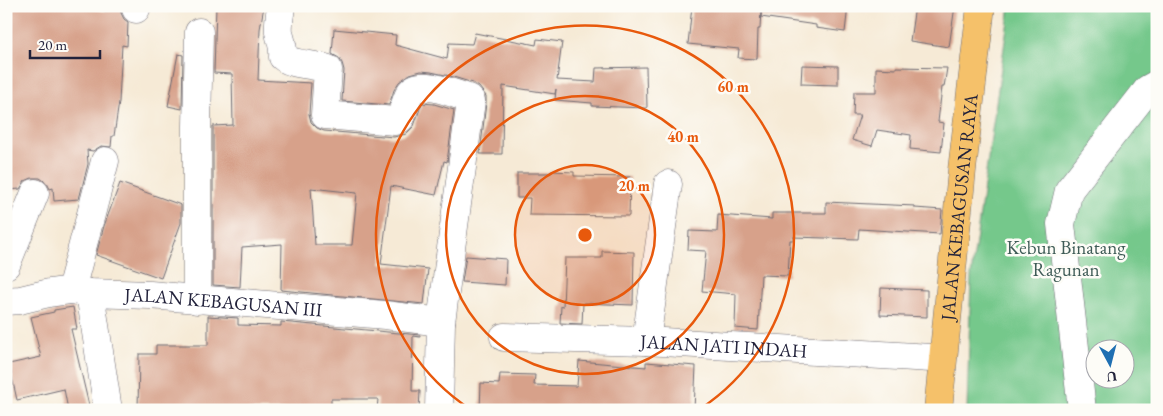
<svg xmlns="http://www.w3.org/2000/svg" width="1163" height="416" font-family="'EB Garamond',serif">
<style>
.green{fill:#74c88b;stroke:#4b7563;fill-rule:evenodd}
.building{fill:#d7a18a;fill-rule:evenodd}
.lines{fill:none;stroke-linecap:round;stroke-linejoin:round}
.minor-casing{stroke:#6c6871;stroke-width:29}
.major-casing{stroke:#6c6871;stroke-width:29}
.minor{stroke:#fff;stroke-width:28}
.major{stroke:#f5c16b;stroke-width:28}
.ring{fill:none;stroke:#e8590c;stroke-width:2.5}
.labels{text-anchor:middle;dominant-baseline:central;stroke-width:5;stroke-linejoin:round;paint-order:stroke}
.street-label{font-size:19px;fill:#22223b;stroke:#fdfcf7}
.park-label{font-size:19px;fill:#3f5c57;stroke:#fdfcf7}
.centre{fill:#e8590c;stroke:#fdfcf7;stroke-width:2.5}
.ring-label{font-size:15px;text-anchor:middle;font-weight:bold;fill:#e8590c;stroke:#fdfcf7;stroke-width:5;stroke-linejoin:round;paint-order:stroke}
</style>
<rect width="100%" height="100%" fill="#fdfcf7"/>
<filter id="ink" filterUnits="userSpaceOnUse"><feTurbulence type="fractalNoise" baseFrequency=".02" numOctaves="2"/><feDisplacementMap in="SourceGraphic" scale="10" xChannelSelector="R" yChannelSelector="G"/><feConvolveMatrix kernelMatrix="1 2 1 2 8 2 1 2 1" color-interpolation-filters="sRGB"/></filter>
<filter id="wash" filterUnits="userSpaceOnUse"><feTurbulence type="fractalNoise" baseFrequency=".0096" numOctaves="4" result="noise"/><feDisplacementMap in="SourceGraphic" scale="20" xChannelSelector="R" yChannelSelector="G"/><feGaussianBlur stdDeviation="1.12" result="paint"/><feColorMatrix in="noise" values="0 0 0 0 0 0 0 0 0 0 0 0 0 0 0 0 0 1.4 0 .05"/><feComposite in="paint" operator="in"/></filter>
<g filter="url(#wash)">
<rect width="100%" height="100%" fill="#f6ead6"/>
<!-- green -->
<path class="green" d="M 1010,6 L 1157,6 L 1157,410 L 967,410 L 971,276 ZM 1096,348 L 1126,348 L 1126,378 L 1096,378 Z"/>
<g id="blocks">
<!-- building -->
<path class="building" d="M 6,6 L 72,6 L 106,11 L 107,6 L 121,6 L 121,13 L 124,19 L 128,22 L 127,46 L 122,45 L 119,102 L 114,136 L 112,136 L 111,147 L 101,146 L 93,151 L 87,150 L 88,164 L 79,199 L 54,201 L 53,188 L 50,189 L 47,183 L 40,178 L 32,178 L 25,181 L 20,189 L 9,190 L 6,160 Z
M 216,6 L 264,6 L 260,29 L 258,80 L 311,83 L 309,114 L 311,122 L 317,128 L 324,131 L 394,137 L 406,134 L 414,126 L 422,103 L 434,104 L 454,110 L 447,162 L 444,161 L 436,195 L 391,186 L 381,264 L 428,269 L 424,304 L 281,290 L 282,244 L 242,247 L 240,287 L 213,285 L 213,126 L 233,125 L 232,74 L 214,73 ZM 311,188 L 357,193 L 352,245 L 315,245 Z
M 692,6 L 761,10 L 760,29 L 758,29 L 757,59 L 738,58 L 739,49 L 688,44 Z
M 762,6 L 848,6 L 845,32 L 816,28 L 816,25 L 761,17 Z
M 915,6 L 955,6 L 949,47 L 910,41 Z
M 334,29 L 396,35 L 395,45 L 447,59 L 449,43 L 472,44 L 475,33 L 536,45 L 537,39 L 562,42 L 557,80 L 595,82 L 596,68 L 646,67 L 647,108 L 592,106 L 592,103 L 555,100 L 556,89 L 555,94 L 503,86 L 502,154 L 480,154 L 486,103 L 486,96 L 479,87 L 473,83 L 450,76 L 431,72 L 421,71 L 410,74 L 399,82 L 394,90 L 389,105 L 342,101 L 344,70 L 342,63 L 339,58 L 332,54 Z
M 178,54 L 183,55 L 182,109 L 168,106 Z
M 802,65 L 838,66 L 838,85 L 801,84 Z
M 896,67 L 947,68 L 944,87 L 942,87 L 938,122 L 944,123 L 941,152 L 910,149 L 911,135 L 877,130 L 872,146 L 852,140 L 860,115 L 853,115 L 854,92 L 876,92 L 876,68 L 896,69 Z
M 551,171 L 574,172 L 574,176 L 630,177 L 629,216 L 529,215 L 530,198 L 517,198 L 517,173 L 551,173 Z
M 120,183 L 181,205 L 181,223 L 161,278 L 96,255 L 104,226 Z
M 826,202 L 915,206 L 915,208 L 942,210 L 940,234 L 859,229 L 858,239 L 793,237 L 793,240 L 790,240 L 788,276 L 761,275 L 758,330 L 735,328 L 736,294 L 702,291 L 706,251 L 688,250 L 689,231 L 717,232 L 718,215 L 772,219 L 772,213 L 826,213 Z
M 602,251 L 634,252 L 633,305 L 583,303 L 582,324 L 560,323 L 561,306 L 563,307 L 565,258 L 602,258 Z
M 466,256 L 506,259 L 505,285 L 462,282 Z
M 881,288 L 927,290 L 927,317 L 880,315 Z
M 73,307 L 77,329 L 71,329 L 90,410 L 68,410 L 64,389 L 17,400 L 9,364 L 41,357 L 31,317 L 54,312 L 54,310 Z
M 208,316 L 238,318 L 238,325 L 281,326 L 281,322 L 420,335 L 420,337 L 413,336 L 412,391 L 420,391 L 419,410 L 377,410 L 378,399 L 331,399 L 331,410 L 138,410 L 139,354 L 156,354 L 156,345 L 208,345 Z
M 579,361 L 646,367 L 646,362 L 696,366 L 694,410 L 480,410 L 481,383 L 499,384 L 500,374 L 535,375 L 534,385 L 577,386 Z"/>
</g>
</g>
<g filter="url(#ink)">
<use href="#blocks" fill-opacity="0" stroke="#6c6871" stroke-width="1"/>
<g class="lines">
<defs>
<g id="minor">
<path d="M 281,6 C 280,15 278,24 279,32 C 281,43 284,45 283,57 C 292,65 314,64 328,69 L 325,115 L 395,121 L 400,119 C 404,111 405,101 410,93 C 419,78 454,94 468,98 L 471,101 L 441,322 L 439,410"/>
<path d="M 136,9 L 137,6"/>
<path d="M 6,265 L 35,193"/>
<path d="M 71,290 L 105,161"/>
<path d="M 90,293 L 108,410"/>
<path d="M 197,300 L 197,126 L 199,32"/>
<path id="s1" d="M 6,301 L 20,300 L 49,293 L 71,290 L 90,293 L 150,295 L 385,315 L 441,322"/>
<path id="s2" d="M 504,337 L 646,341 L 931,358 L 943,356"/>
<path d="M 646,341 L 668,184"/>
<path d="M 1082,410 L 1061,224 L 1069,190 L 1148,89 L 1157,84"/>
</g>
<g id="major">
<path id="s3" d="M 938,410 L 962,170 L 981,6"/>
</g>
</defs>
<!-- minor casing -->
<use href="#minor" class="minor-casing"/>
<!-- major casing -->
<use href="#major" class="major-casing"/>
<!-- minor -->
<use href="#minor" class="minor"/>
<!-- major -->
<use href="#major" class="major"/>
</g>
</g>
<!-- distance rings -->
<circle cx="585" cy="235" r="70" fill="#e8590c" fill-opacity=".12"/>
<g class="ring">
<circle cx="585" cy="235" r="70"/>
<circle cx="585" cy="235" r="139"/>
<path d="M470 409A209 209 0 1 1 700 409"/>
</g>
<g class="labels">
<!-- street labels -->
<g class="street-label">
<text stroke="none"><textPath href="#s3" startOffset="204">JALAN KEBAGUSAN RAYA</textPath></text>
<text stroke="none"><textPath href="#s1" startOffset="219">JALAN KEBAGUSAN III</textPath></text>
<text stroke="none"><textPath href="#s2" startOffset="220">JALAN JATI INDAH</textPath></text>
</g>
<!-- park labels -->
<g class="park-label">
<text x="1066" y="247">Kebun Binatang<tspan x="1066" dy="22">Ragunan</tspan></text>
</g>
</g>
<circle cx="585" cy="235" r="8" class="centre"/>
<g class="ring-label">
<text x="733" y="92">60 m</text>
<text x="683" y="142">40 m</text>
<text x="634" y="191">20 m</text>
</g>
<!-- margin -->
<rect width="1163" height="416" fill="none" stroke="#fdfcf7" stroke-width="25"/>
<!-- north arrow -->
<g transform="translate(1110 364) rotate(173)"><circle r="24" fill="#fdfcf7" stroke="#a5a5ac"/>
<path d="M0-4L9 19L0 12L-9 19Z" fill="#1f6fb2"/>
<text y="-8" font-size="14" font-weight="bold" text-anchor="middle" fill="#22223b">U</text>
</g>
<!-- scale -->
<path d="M30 50v8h70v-8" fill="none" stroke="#22223b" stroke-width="2.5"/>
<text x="38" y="50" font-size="15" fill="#22223b" stroke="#fdfcf7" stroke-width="4" paint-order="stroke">20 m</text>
</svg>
